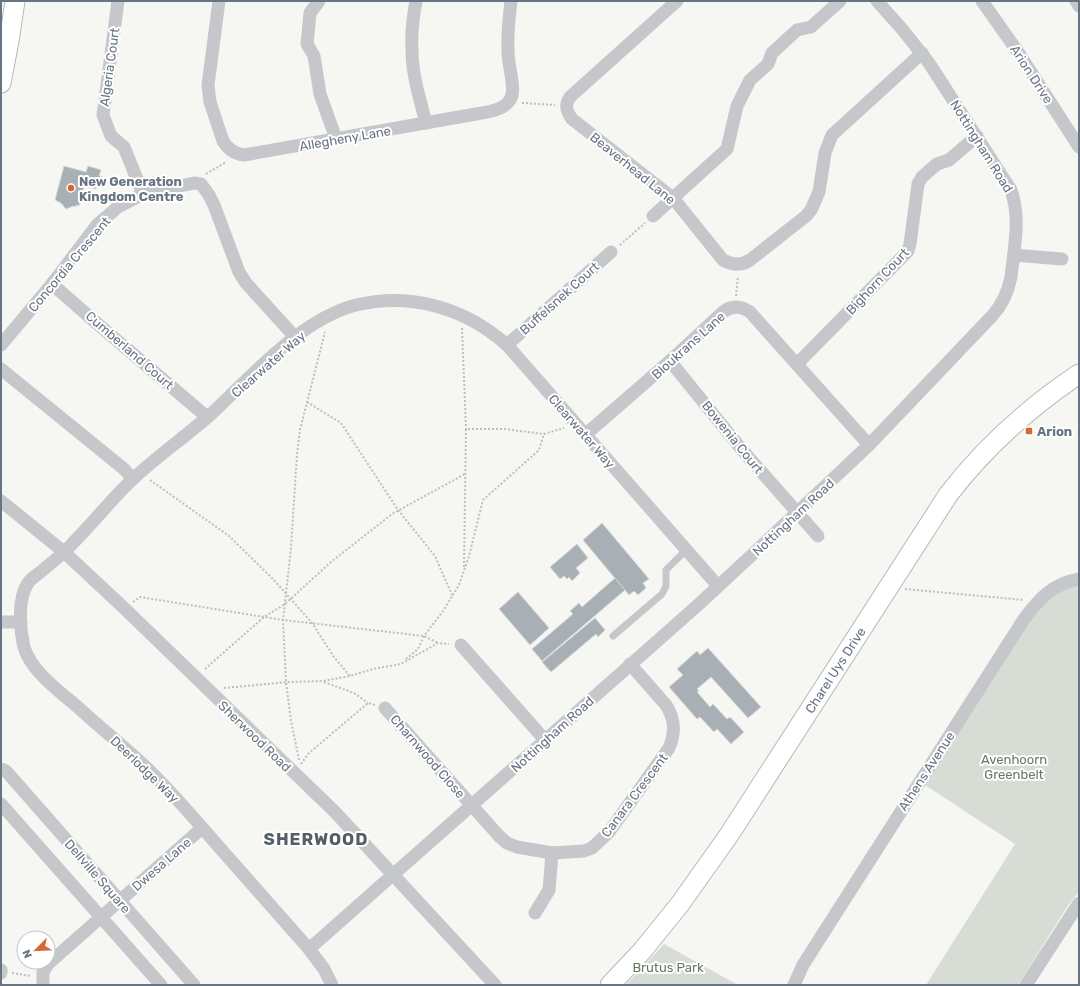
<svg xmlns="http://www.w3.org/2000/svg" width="1080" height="986" font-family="Rubik,sans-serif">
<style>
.green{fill:#d7ddd4}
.building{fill:#a9b0b5;stroke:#d7d7d6}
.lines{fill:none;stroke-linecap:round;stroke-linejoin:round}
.secondary-casing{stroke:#b5b9bd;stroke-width:21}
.path{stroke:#bcbec0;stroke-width:2;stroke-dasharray:2 2;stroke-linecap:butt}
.lane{stroke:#c5c7cb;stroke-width:7}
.street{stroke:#c5c7cb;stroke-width:13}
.secondary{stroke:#fff;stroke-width:19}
.poi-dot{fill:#d56734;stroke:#fff;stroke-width:1.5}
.labels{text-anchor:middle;stroke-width:4;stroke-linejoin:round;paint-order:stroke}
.street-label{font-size:13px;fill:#677482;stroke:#fff}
.poi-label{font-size:13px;font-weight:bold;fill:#677482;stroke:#fff;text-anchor:start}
.park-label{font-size:13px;fill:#687966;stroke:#fff}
.district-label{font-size:17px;font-weight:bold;letter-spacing:1px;fill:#555d67;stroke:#fff}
</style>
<rect width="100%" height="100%" fill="#f6f6f3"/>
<g class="green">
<path d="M1079,584V892L1069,904L1018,985H926L1015,844L925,785L1031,617C1047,599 1057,592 1079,584Z"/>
<path d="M664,944L738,985H626Z"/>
</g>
<g class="building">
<path d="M64,166L86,172L88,166L101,170L99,176L103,177L101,184L97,183L96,189L84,186L79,206L76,205L75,207L73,206L66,209L61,203L55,200Z"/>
<path d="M602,523L649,579L643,583L646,588L638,595L634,591L629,595L583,540Z"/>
<path d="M577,544L588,558L576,568L580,573L572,581L569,577L567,579L564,576L560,579L550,567Z"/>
<path d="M615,578L625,590L542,661L532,649L573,614L570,611L579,603L582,607Z"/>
<path d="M518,592L549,628L530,645L499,609Z"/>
<path d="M595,618L605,630L598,637L596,634L551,672L542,662Z"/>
<path d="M708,648L761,707L748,718L711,677L697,689L699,691L697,692L710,707L713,704L727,719L730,717L744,732L731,744L717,729L714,732L700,717L697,719L669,687L683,675L677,669L697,651L700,655Z"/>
</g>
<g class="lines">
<g class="secondary-casing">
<g id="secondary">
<path d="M1,83L9,41L15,1"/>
<path d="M610,985L642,951L680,904L729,835L948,495C985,447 1028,408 1079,374"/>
</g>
</g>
<g class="path">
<path d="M522,103L555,105"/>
<path d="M206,174L226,162"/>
<path d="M620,245L645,223"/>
<path d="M736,296L738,276"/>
<path d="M462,328L466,429"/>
<path d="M307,402L341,423L398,510L435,556L452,595"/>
<path d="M150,480L229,536L273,579L312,623L334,657L350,676"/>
<path d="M464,567L466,429H505L544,434"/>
<path d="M905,589L1024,600"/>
<path d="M133,602L140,597L283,620L424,636L438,643"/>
<path d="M406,659L418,649L424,636L443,611L459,585L469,556L483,500L539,450L544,434L564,428"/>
<path d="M205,669L264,617L285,604L331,562L392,514L465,474"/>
<path d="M324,682L354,693L368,703"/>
<path d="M224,688L288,682L323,681L350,676L373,669L401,664L438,643L449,644"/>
<path d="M299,760L291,721L286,682L283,620L291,548L297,454L300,430L325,332"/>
<path d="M301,764L309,753L368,703L375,705"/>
<path d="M12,973L31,976"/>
</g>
<path class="lane" d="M613,636L662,594L666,586V570L686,550"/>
<g class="street">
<path d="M118,1L103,115L111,136L124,147L143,194"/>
<path d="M219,1L208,85L210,102L223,141C228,149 234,154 244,155L476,114C488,112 502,111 510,100C513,95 513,88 512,82C511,71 508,61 508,51C507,34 509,18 511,1"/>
<path d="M319,1L310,13L307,44L314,56L320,94L336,139"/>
<path d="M416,1C413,17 411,34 412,50C412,75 420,99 426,123"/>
<path d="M677,1L571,96C564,104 566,111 572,119L673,198L723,260C732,265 741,266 750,260L806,216L811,210L819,192L825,153L832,135L922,53"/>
<path d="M982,1L1018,52L1079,147"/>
<path d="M1076,1L1079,6"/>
<path d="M653,216L727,149L737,106L750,80L768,64L772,53L797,30L811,27L840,1"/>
<path d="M1014,255L1062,259"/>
<path d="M52,284L93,320L207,417"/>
<path d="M1,345L52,284L97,225L118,207L143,194L194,183L201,184L209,195L214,205L239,272L246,283L295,337"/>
<path d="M507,345L611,252"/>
<path d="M670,361L743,451L818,536"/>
<path d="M797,364L908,251L910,244L918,184L922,177L937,164L949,160L977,136"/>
<path d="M1,369L124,469L133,479"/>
<path d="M585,435L670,361L723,312C732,305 741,306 750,312L869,445"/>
<path d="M1,501L64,552L124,608L335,812L495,985"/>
<path d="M1,622H20"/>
<path d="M461,645L545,740"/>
<path d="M385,708L499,836L507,843L517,847L552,853L584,851L592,848L609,832L669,748C676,732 675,719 666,705L630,664"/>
<path d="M1,769L6,771L194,985"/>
<path d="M1,804L161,985"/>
<path d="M535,913L549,890L552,853"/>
<path d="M309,949L698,605L754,553L869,445L992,316C1002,305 1008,293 1011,277C1014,249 1021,218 1011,190L929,63L902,29L877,1"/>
<path d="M1,970V973"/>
<path d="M43,985V972L48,964L202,828"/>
<path d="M332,985L324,969L309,949C279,915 249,881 219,847C198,823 177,798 154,775C131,752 105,732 81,710C62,693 31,672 24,647C20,630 17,599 28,583C31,578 39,574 44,569C54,561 64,553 72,544C94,522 113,497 135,477C159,455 186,436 210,415C251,377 301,319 356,305C411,292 465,308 507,345L718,586"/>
<path d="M794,985L803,965L824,932L1024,619C1039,599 1052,584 1079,579"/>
<path d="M1026,985L1079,903"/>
</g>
<use href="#secondary" class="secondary"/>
</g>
<g class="poi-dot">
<circle cx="71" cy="188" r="4"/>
<rect x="1025" y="427" width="8" height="8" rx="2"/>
</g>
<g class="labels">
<g class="street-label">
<text transform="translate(109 67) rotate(-82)" y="5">Algeria Court</text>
<text transform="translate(1032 74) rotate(57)" y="5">Arion Drive</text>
<text transform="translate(345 138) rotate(-10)" y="5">Allegheny Lane</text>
<text transform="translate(982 146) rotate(58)" y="5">Nottingham Road</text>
<text transform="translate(633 168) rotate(39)" y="5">Beaverhead Lane</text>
<text transform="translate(69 264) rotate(-50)" y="5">Concordia Crescent</text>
<text transform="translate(877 281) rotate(-47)" y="5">Bighorn Court</text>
<text transform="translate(559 298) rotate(-42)" y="5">Buffelsnek Court</text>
<text transform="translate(688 345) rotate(-42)" y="5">Bloukrans Lane</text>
<text transform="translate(130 350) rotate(41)" y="5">Cumberland Court</text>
<text transform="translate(268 364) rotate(-41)" y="5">Clearwater Way</text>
<text transform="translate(582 431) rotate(49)" y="5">Clearwater Way</text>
<text transform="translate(733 437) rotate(51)" y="5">Bowenia Court</text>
<text transform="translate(793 517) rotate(-43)" y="5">Nottingham Road</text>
<text transform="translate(835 670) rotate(-57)" y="5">Charel Uys Drive</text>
<text transform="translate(552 734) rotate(-42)" y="5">Nottingham Road</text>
<text transform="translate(255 736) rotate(44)" y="5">Sherwood Road</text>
<text transform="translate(428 756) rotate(49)" y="5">Charnwood Close</text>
<text transform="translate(145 769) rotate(44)" y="5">Deerlodge Way</text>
<text transform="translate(926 771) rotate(-57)" y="5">Athens Avenue</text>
<text transform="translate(634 795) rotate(-53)" y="5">Canara Crescent</text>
<text transform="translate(161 864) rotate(-41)" y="5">Dwesa Lane</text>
<text transform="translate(98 876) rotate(49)" y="5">Dellville Square</text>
</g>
<g class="poi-label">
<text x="79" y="186">New Generation<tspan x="79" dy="15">Kingdom Centre</tspan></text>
<text x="1037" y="436">Arion</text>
</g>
<g class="park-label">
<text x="1014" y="764">Avenhoorn<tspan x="1014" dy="15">Greenbelt</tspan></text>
<text x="668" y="972">Brutus Park</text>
</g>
<g class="district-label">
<text x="316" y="845">SHERWOOD</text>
</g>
</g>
<rect width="1080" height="986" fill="none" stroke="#677482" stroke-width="4"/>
<g transform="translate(36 950) rotate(246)"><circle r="19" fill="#ffffff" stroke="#c2c7cd"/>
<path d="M0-3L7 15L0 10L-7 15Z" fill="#d56734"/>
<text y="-6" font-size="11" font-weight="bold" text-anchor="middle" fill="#677482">N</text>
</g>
</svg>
